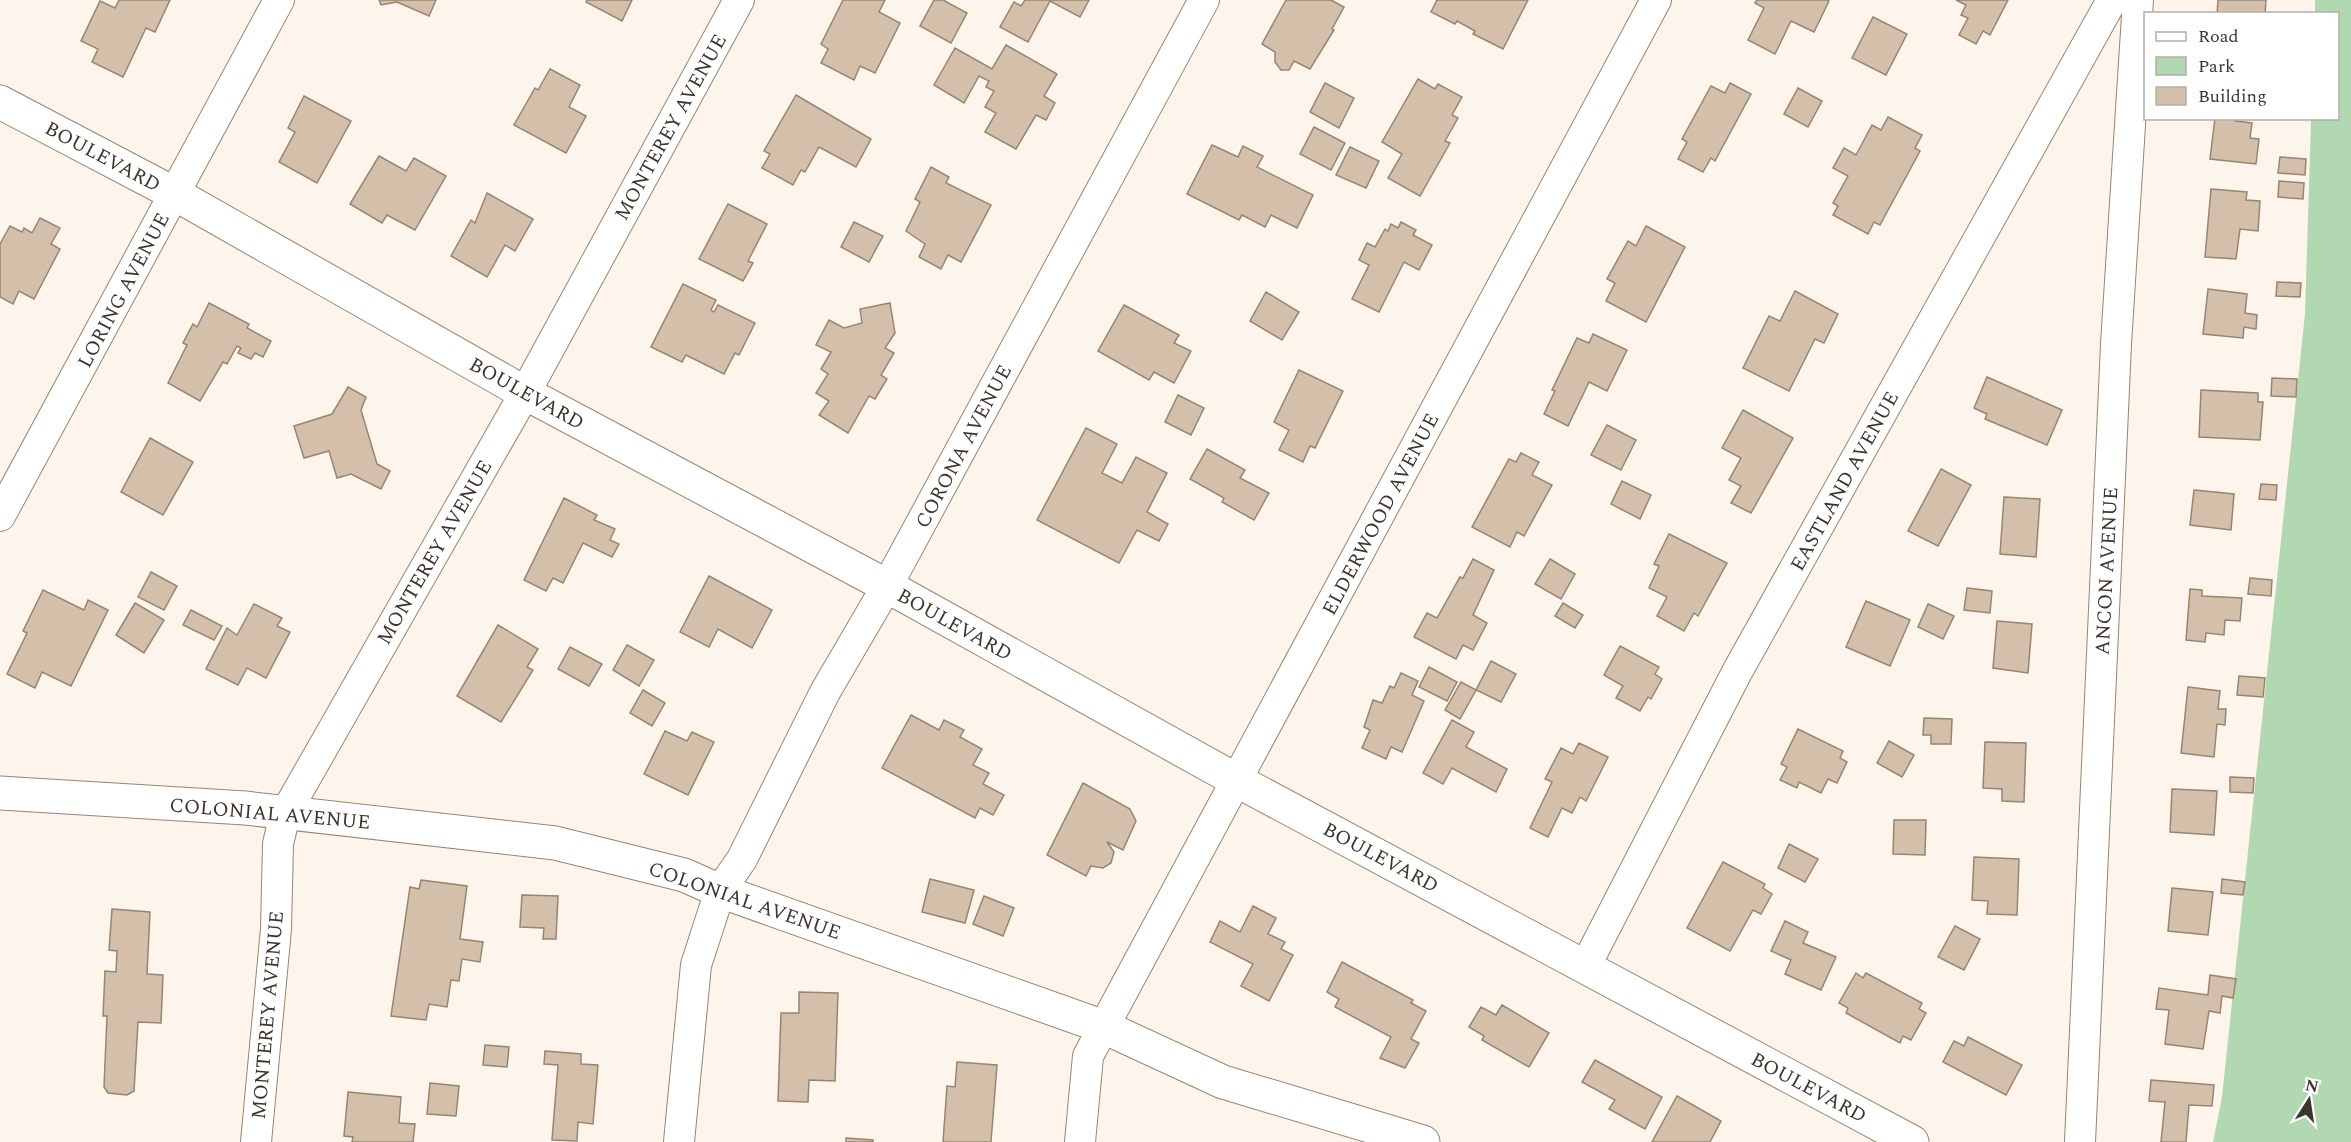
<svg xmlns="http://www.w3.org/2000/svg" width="2351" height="1142" font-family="Spectral,serif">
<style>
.green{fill:#b1d8b0}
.building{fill:#d4c0aa;stroke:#978570;stroke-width:1.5}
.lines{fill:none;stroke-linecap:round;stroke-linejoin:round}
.minor-casing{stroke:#978570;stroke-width:32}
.tertiary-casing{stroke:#978570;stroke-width:35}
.minor{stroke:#fff;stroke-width:30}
.tertiary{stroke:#fff;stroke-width:33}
.labels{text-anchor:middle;stroke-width:4.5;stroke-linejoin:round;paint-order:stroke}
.street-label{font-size:20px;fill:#3d352c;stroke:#fff}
</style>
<rect width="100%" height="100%" fill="#fdf5ec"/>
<path class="green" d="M2315,0H2351V1142H2213L2222,1097L2305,314L2311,119L2338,118V14L2315,13Z"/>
<g class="building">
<path d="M119,0H170L155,32L146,28L123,77L92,62L98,49L81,41L100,1L115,8Z"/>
<path d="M379,0H436L429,16L397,2L381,5Z"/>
<path d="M587,0H632L622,21L586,2Z"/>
<path d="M843,0H885L879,12L900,23L875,73L860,66L854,80L821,63L828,49L821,44Z"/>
<path d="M934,0H943L967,13L951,43L920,26Z"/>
<path d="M1025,0H1089L1080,17L1050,1L1028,42L1000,27L1014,2L1021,6Z"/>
<path d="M1286,0H1331L1344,7L1332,29L1334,30L1310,69L1294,61L1289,70H1281L1275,62V52L1262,44Z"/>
<path d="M1437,0H1528L1503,49L1473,34L1475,31L1457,21L1455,24L1431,12Z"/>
<path d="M1757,0H1826L1829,1L1814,32L1791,21L1775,54L1748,40L1764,8L1755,3Z"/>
<path d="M1956,0H2008L1990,35L1983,31L1976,44L1959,35L1968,18L1961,15L1966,5Z"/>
<path d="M2218,0H2266L2265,14H2217Z"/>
<path d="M1873,17L1907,34L1886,75L1852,58Z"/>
<path d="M1006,45L1057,74L1044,96L1055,103L1046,120L1036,115L1016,149L985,132L996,113L985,107L994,91L986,87L989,81L979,76L964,103L934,85L955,48L992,69Z"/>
<path d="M550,69L580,85L569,107L586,116L566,153L514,125L535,88L538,90Z"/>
<path d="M1418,79L1435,89L1438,84L1462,97L1452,115L1458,118L1445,141L1450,143L1420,196L1388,178L1402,154L1382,142Z"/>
<path d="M1325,83L1354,98L1339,128L1310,112Z"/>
<path d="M1730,83L1751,94L1715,161L1711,158L1703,172L1678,159L1687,142L1682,139L1711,86L1725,93Z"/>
<path d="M1798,88L1822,101L1808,127L1784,114Z"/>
<path d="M796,95L871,139L856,167L819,147L805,172L801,170L793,185L762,168L770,154L764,151Z"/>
<path d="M304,96L351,121L317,183L279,162L295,132L288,128Z"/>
<path d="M1888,117L1922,135L1915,148L1920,151L1880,225L1874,222L1868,234L1833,215L1838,206L1833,203L1848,176L1833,168L1844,148L1856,155L1872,125L1881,130Z"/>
<path d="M2215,118H2237L2236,121L2252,123L2250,138L2259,139L2256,164L2210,159Z"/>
<path d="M1314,127L1345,143L1331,170L1300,154Z"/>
<path d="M1212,145L1238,157L1243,146L1263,156L1257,167L1313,195L1297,228L1271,215L1265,227L1242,215L1239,220L1187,194Z"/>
<path d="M1350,147L1379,161L1366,188L1336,175Z"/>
<path d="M379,156L406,171L414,158L446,176L415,230L387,215L382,223L350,204Z"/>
<path d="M2280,157L2306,159L2305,175L2278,173Z"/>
<path d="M931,167L949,177L946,183L991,205L961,262L948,255L941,269L919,257L925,244L906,231L920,202L915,199Z"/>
<path d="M2279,181L2304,183L2303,199L2278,197Z"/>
<path d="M2211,189L2247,192L2246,200L2260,201L2258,231L2240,229L2236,259L2205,257Z"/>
<path d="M487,193L533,219L515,251L505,245L487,277L451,256L471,220L475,223Z"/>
<path d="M728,204L767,224L748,261L753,263L743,281L699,259Z"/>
<path d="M40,218L60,228L51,244L60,249L34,299L19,291L13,304L0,297V244L10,226L22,232L24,228L32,233Z"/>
<path d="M854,222L883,236L869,262L841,247Z"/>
<path d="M1401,222L1416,230L1413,235L1432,245L1419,270L1404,262L1379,312L1352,299L1369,265L1359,260L1367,243L1375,247L1385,229L1388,231L1391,224L1398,228Z"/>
<path d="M1646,226L1685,247L1646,322L1606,301L1615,283L1607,279L1628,241L1636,246Z"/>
<path d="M2277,282L2301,283L2300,297L2276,296Z"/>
<path d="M683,284L716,300L711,310L714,312L718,305L755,323L739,355L735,353L724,374L686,355L682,362L651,347Z"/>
<path d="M2208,289L2247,294L2245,313L2257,315L2256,329L2244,327L2243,338L2203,334Z"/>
<path d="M1795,291L1838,314L1824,343L1815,339L1789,391L1743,368L1769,316L1780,321Z"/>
<path d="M1266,292L1299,312L1282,340L1250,321Z"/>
<path d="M209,303L249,324L247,328L271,341L263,357L255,353L251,359L238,353L241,348L237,346L227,364L223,362L200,401L168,383L187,345L183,343L193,324L197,327Z"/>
<path d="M890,303L895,333L885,348L894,353L881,375L887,379L875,399L869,396L848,433L819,415L829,401L816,393L828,374L821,369L831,352L816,345L829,320L844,328L862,323L860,309Z"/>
<path d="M1124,305L1179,335L1174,343L1191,351L1174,383L1154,372L1149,380L1098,351Z"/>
<path d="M1593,334L1627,350L1607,391L1589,382L1568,426L1544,414L1555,391L1552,390L1577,338L1589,343Z"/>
<path d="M1299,370L1343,391L1315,448L1310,446L1303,462L1279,450L1289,430L1274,422Z"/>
<path d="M1987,377L2062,410L2047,445L1985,419L1987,414L1974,408Z"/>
<path d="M2272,378L2297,379L2296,397L2271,396Z"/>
<path d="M348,387L366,397L361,410L377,464L390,471L381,489L351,474L337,478L329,451L304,458L294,426L332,414Z"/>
<path d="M2201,390L2258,393V402H2263L2260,440L2199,437Z"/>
<path d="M1178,395L1204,408L1191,435L1165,422Z"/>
<path d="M1743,410L1793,438L1751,513L1731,503L1741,486L1729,480L1741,458L1722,448Z"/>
<path d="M1607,425L1636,440L1621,470L1591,455Z"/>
<path d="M1086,428L1117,444L1102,473L1122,483L1136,457L1167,473L1147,512L1168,524L1159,541L1137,530L1119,563L1037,520Z"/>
<path d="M150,438L193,462L163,515L121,492Z"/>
<path d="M1207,449L1245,470L1240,478L1269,493L1254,520L1222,502L1224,498L1190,479Z"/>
<path d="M1521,453L1539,462L1532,475L1552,485L1524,536L1517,532L1510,547L1472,527L1509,459L1516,462Z"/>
<path d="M1941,469L1971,485L1938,546L1908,531Z"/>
<path d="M1622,481L1651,495L1640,519L1611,504Z"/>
<path d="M2261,484L2277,485L2276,500L2259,499Z"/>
<path d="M2194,490L2234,494L2231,530L2190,525Z"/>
<path d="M2004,497L2040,499L2036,557L2000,554Z"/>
<path d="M564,498L597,515L594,520L615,529L610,540L619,544L612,557L583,543L563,583L553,578L546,591L524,580Z"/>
<path d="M1669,534L1727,563L1698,616L1694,613L1684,631L1657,616L1667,597L1649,588L1659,566L1654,564Z"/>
<path d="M1473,559L1494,570L1473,615L1487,623L1473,650L1463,645L1456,659L1414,637L1427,613L1437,618L1460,577L1463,578Z"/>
<path d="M1550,559L1575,574L1561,599L1535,584Z"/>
<path d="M151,572L177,586L164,610L138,597Z"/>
<path d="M709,576L772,610L752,648L718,629L709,647L680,632Z"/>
<path d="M2250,578L2272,580L2271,596L2248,594Z"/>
<path d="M1967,588L1992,591L1990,613L1964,610Z"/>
<path d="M2190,589L2202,590V596L2242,598L2240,621L2225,620L2224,635L2206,633L2205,642L2186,640Z"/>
<path d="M43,590L84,610L88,600L108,610L71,686L42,672L35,688L7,674L27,633L23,631Z"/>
<path d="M1866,601L1910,620L1890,666L1846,647Z"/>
<path d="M135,603L164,620L144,653L116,635Z"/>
<path d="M1563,603L1583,615L1575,628L1555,616Z"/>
<path d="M254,604L282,618L277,626L290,632L266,678L247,668L238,685L206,669L227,628L237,635Z"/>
<path d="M1928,604L1954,616L1943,639L1918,627Z"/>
<path d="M191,610L222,626L214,640L183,625Z"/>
<path d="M1997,621L2032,624L2028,673L1993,668Z"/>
<path d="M498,625L538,649L527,667L533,670L501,722L457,696Z"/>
<path d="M627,645L654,660L639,686L613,670Z"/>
<path d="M1620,646L1659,667L1655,674L1662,679L1651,699L1648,697L1640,711L1616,698L1623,686L1604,675Z"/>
<path d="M570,647L602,664L589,686L558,669Z"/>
<path d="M1491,661L1516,674L1501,702L1476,690Z"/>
<path d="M1429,667L1457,682L1447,701L1419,687Z"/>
<path d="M1401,673L1418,681L1412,695L1424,701L1402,752L1391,747L1386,759L1362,748L1370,730L1364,727L1373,700L1382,703L1390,686L1394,688Z"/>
<path d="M2239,676L2265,678L2263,697L2237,695Z"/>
<path d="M1461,682L1476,690L1460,719L1445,710Z"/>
<path d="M2188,687L2220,691L2218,709H2226L2225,725L2217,724L2214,757L2181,753Z"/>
<path d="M643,690L665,703L652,726L630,713Z"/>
<path d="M911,715L939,730L944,720L964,730L960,737L982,749L973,765L989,773L983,784L1004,795L993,815L980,808L975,818L882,768Z"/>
<path d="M1924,718L1952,719L1951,744H1931V735H1923Z"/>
<path d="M1452,720L1474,732L1466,747L1507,769L1496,792L1452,768L1443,784L1423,773Z"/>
<path d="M1798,729L1843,751L1840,758L1847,762L1837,783L1828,779L1821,793L1799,782L1797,788L1780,780L1787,767L1781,764Z"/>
<path d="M665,731L687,741L692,732L714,742L688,795L644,774Z"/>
<path d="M1889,741L1914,755L1902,777L1877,763Z"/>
<path d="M1985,742L2026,743L2024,802L2002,801V789L1983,788Z"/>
<path d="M1579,743L1608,757L1586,801L1580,797L1572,813L1562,808L1548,837L1530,828L1552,782L1545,779L1561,748L1573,754Z"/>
<path d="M2230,777L2254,778L2253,793L2230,792Z"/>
<path d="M1083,783L1130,809L1136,821L1123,850L1107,842L1114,852L1111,863L1103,868L1091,866L1086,876L1047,855Z"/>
<path d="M2172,789L2217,791L2214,835L2170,832Z"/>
<path d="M1894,820H1926L1925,855L1893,854Z"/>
<path d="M1789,844L1818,859L1805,882L1778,868Z"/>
<path d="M1974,857L2019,859L2017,915L1987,914L1988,901L1972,900Z"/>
<path d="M1723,862L1765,884L1763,888L1772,894L1761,914L1753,910L1730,951L1687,928Z"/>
<path d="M930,879L974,890L965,923L922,912Z"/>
<path d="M2222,879L2245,882L2243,895L2221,893Z"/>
<path d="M421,880L467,886L460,939L483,942L480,962L462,959L459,981L451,980L447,1007L429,1004L426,1020L391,1016L410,887L419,889Z"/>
<path d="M2172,888L2213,892L2208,935L2168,931Z"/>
<path d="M522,895L558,896L556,939H543L544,928L520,927Z"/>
<path d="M984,896L1014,908L1003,936L973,924Z"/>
<path d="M1253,906L1276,918L1268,934L1285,942L1281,949L1293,955L1269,1001L1241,986L1253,964L1210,942L1220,921L1240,932Z"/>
<path d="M112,909L150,912L147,974L163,975L161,1023L138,1022L134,1091L127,1095L108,1093L104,1087L107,1016H103L105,971L116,972L117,951L109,950Z"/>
<path d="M1785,921L1808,932L1803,943L1836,957L1821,990L1785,974L1791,960L1771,951Z"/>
<path d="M1955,926L1980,939L1964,970L1938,957Z"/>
<path d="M1342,962L1413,1000L1411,1003L1426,1011L1411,1039L1419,1043L1405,1068L1380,1058L1391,1037L1335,1007L1339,999L1327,992Z"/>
<path d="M1856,973L1863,978L1866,973L1922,1003L1919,1009L1926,1013L1911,1040L1903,1036L1900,1043L1846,1013L1848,1008L1839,1003Z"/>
<path d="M2210,975L2236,979L2233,998L2222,996L2220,1013L2209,1011L2203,1049L2165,1044L2169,1010L2156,1009L2159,988L2208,995Z"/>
<path d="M799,992L838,993L835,1081L809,1080L808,1102L778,1101L781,1013H799Z"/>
<path d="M1502,1005L1549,1033L1529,1067L1482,1040L1484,1036L1469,1027L1481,1007L1496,1015Z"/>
<path d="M1968,1037L2022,1065L2006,1095L1943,1062L1954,1041L1964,1046Z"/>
<path d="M485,1045L509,1047L507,1067L483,1065Z"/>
<path d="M545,1051L581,1054V1064L598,1065L593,1124L578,1122L577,1141L552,1140L558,1065L544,1064Z"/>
<path d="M1595,1060L1662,1097L1645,1129L1609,1109L1615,1100L1582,1082Z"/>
<path d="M957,1062L997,1065L991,1142H943L947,1086L955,1087Z"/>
<path d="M2151,1080L2214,1085L2212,1106L2189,1105L2186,1142H2161L2165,1102L2149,1101Z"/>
<path d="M430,1083L459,1086L456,1116L427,1114Z"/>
<path d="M348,1092L401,1097L399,1123L415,1124L413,1142H352L353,1137L344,1136Z"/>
<path d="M1677,1096L1721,1121L1710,1142H1652Z"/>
<path d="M846,1138L873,1140V1142H846Z"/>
</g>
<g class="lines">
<g class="minor-casing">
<g id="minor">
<path d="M0,516L279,0"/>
<path d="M1585,967L1737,672L2112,0"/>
<path d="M256,1142L276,929L278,844L285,814L525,393L739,0"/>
<path d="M679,1142L696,965L720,891L742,859L825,692L887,586L1204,0"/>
<path d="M1080,1142L1088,1056L1656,0"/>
<path d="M2080,1142L2116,344L2138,0"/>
</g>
</g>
<g class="tertiary-casing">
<g id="tertiary">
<path d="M0,102L175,194L525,393L887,586L1236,780L1912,1142"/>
<path d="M0,793L245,808L555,843L684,875L720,891L1104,1027L1223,1082L1423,1142"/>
</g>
</g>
<use href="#minor" class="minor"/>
<use href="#tertiary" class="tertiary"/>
</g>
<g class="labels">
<g class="street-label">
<text transform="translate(670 127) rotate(-61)" y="7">MONTEREY AVENUE</text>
<text transform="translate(103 156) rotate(28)" y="7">BOULEVARD</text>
<text transform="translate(123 290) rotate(-62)" y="7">LORING AVENUE</text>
<text transform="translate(527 393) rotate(29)" y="7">BOULEVARD</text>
<text transform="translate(963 446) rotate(-62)" y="7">CORONA AVENUE</text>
<text transform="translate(1844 481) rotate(-61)" y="7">EASTLAND AVENUE</text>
<text transform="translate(1380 514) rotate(-62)" y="7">ELDERWOOD AVENUE</text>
<text transform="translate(434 552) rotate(-60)" y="7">MONTEREY AVENUE</text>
<text transform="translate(2106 571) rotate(-87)" y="7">ANCON AVENUE</text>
<text transform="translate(955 624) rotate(29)" y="7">BOULEVARD</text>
<text transform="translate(270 813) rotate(5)" y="7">COLONIAL AVENUE</text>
<text transform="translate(1381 857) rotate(28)" y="7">BOULEVARD</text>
<text transform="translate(745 900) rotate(19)" y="7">COLONIAL AVENUE</text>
<text transform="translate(267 1015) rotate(-85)" y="7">MONTEREY AVENUE</text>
<text transform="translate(1809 1087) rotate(28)" y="7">BOULEVARD</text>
</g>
</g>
<rect x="2144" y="12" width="195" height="108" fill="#ffffff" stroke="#b1aeab" stroke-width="1.5"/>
<rect x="2156" y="32" width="30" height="9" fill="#ffffff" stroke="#b1aeab" stroke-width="1.5"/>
<text x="2198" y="42" font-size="18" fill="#3d352c">Road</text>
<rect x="2156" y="57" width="30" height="18" fill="#b1d8b0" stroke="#b1aeab" stroke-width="1.5"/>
<text x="2198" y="72" font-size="18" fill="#3d352c">Park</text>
<rect x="2156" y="87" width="30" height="18" fill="#d4c0aa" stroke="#b1aeab" stroke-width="1.5"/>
<text x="2198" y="102" font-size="18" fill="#3d352c">Building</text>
<g transform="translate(2309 1100) rotate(12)" stroke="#ffffff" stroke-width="4.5" paint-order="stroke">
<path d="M0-4.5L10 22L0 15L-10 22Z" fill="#3d352c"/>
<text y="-9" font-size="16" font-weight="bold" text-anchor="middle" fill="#3d352c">N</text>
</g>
</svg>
